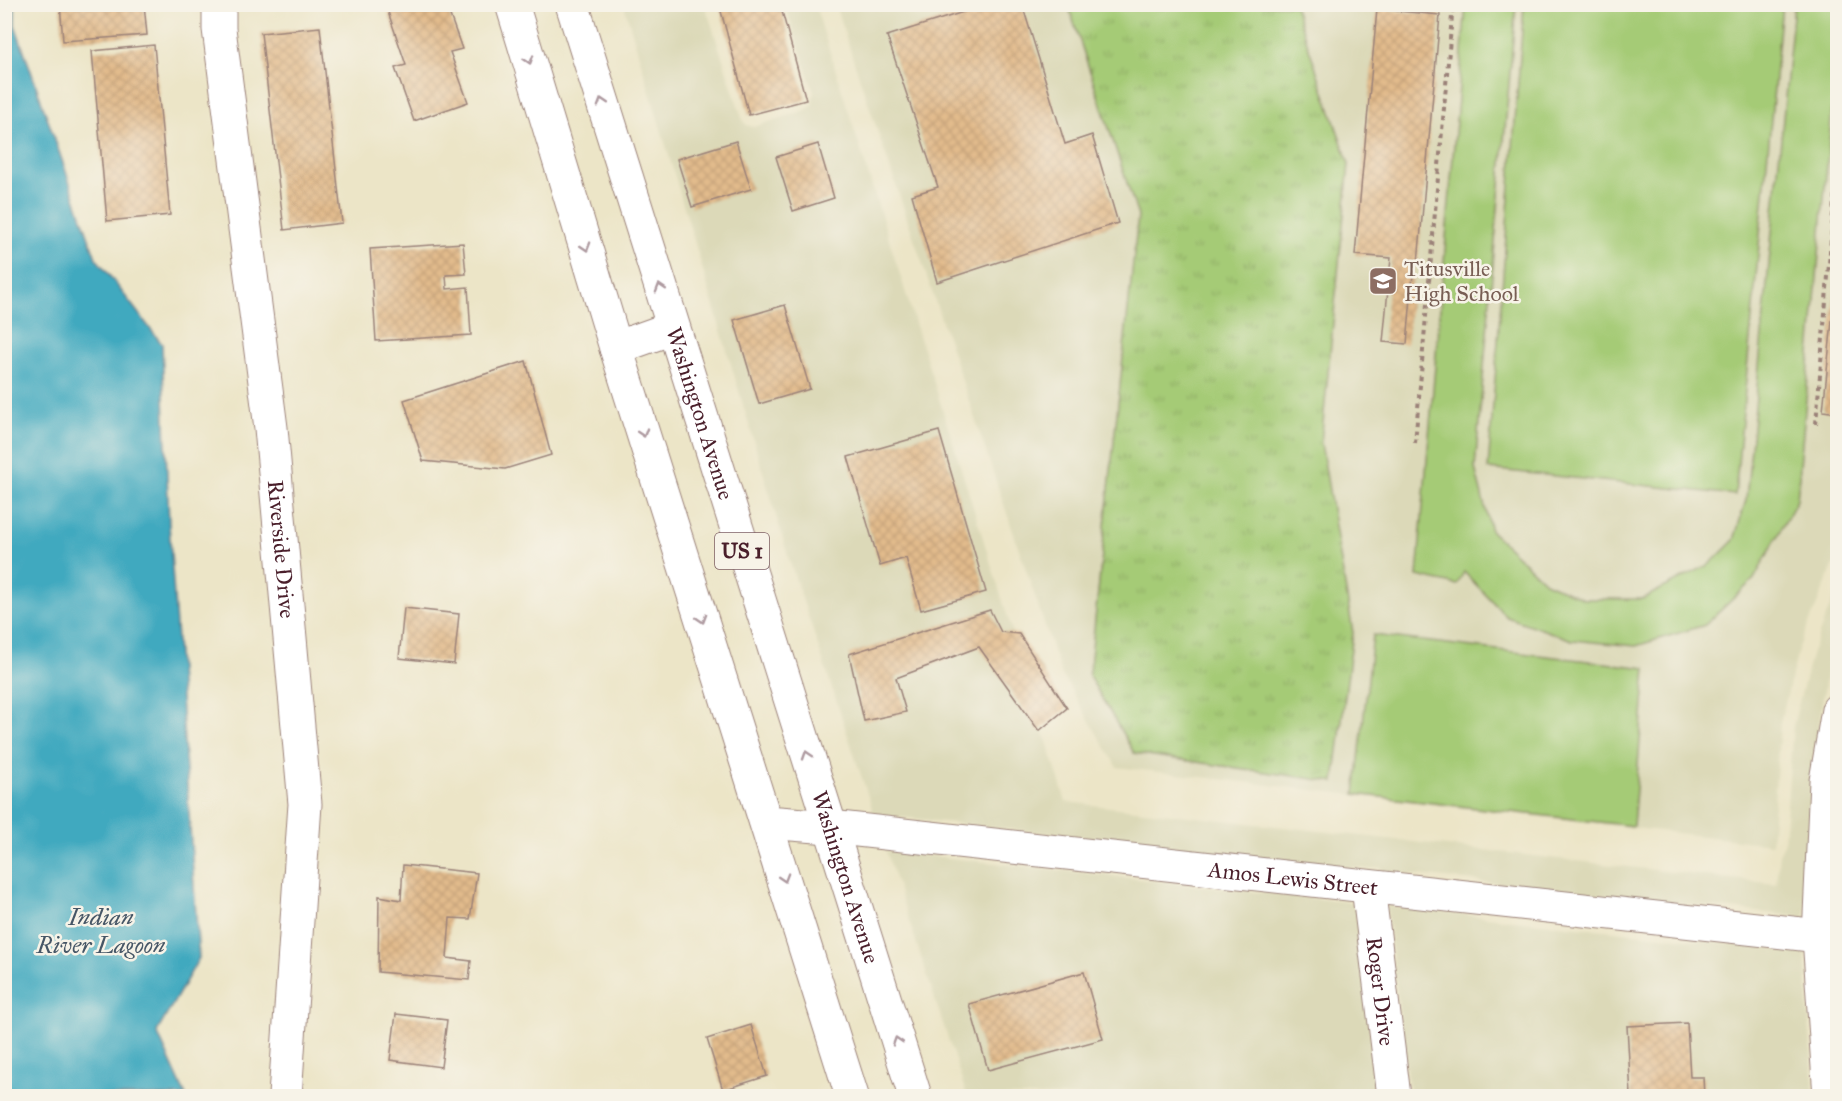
<svg xmlns="http://www.w3.org/2000/svg" width="1842" height="1101" font-family="'IM FELL Great Primer',serif">
<style>
.built{fill:#dcd9b8}
.grass{fill:#a5cb76;stroke:#787550;stroke-width:1.5}
.park{fill:url(#park-tufts);stroke:#787550;stroke-width:1.5}
.water{fill:#3fa9bf;stroke:#446475;stroke-width:1.5}
.building{fill:url(#building-cross-hatch)}
.lines{fill:none;stroke-linecap:round;stroke-linejoin:round}
.minor-casing{stroke:#9b8279;stroke-width:35}
.major-casing{stroke:#9b8279;stroke-width:35}
.path{stroke:#9b8279;stroke-width:4;stroke-dasharray:4.5 4.5;stroke-linecap:butt}
.minor{stroke:#fff;stroke-width:33}
.major{stroke:#fff;stroke-width:33}
.oneway{stroke:#ae9aa0}
.labels{text-anchor:middle;stroke-width:5;stroke-linejoin:round;paint-order:stroke}
.shield{fill:#f7f3e8;stroke:#7e5f64;stroke-width:1.5}
.shield-label{font-size:21px;font-weight:bold;fill:#4a1f2b}
.education-label{font-size:22px;fill:#785e54;stroke:#f7f3e8;text-anchor:start}
.street-label{font-size:22px;fill:#4a1f2b;stroke:#f7f3e8}
.water-label{font-size:24px;font-style:italic;fill:#465666;stroke:#f7f3e8}
</style>
<defs>
<pattern id="park-tufts" width="24" height="20" patternUnits="userSpaceOnUse" patternTransform="scale(1.5)"><rect width="24" height="20" fill="#a5cb76"/><path d="M3 7l-1-3M5 7V3M7 7l1-3M15 17l-1-3M17 17v-4M19 17l1-3" fill="none" stroke="#90ae66"/></pattern>
<pattern id="building-cross-hatch" width="8" height="8" patternUnits="userSpaceOnUse" patternTransform="scale(1.5)"><rect width="8" height="8" fill="#e2bb8c"/><path d="M0 0l8 8M0 8l8-8" fill="none" stroke="#c3a079"/></pattern>
</defs>
<rect width="100%" height="100%" fill="#f7f3e8"/>
<filter id="ink" filterUnits="userSpaceOnUse"><feTurbulence type="fractalNoise" baseFrequency=".0167" numOctaves="2"/><feDisplacementMap in="SourceGraphic" scale="12" xChannelSelector="R" yChannelSelector="G"/><feConvolveMatrix kernelMatrix="1 2 1 2 8 2 1 2 1" color-interpolation-filters="sRGB"/></filter>
<filter id="wash" filterUnits="userSpaceOnUse"><feTurbulence type="fractalNoise" baseFrequency=".008" numOctaves="4" result="noise"/><feDisplacementMap in="SourceGraphic" scale="24" xChannelSelector="R" yChannelSelector="G"/><feGaussianBlur stdDeviation="1.35" result="paint"/><feColorMatrix in="noise" values="0 0 0 0 0 0 0 0 0 0 0 0 0 0 0 0 0 1.4 0 .05"/><feComposite in="paint" operator="in"/></filter>
<g filter="url(#wash)">
<rect width="100%" height="100%" fill="#ece5c7"/>
<g class="built">
<path d="M656,4L705,5L742,118L746,125L753,127L804,111L812,106L814,92L785,5H815L1066,802L1776,884L1779,854L1784,844L1793,726L1812,652L1837,589V636L1828,663L1811,781L1805,917L1382,871L1381,867L1368,869L874,814L789,559L624,5L647,7Z"/>
<path d="M835,5H1837V557L1799,647L1780,723L1771,844L1117,767L1061,673Z"/>
<path d="M886,851L1355,903L1379,1096H967Z"/>
<path d="M1386,906L1803,952L1805,954L1814,1096H1410Z"/>
</g>
<g class="grass">
<path d="M1466,5H1516L1475,468L1491,531L1545,582L1584,599H1642L1710,564L1734,540L1746,500L1794,5H1837V53L1797,500L1754,579L1705,625L1636,646L1572,640L1507,617L1464,572L1457,585L1417,576Z"/>
<path d="M1524,5H1782L1735,495L1488,469Z"/>
<path d="M1373,635L1646,668L1633,826L1355,794Z"/>
</g>
<path class="park" d="M1068,5H1294L1349,164L1321,443L1353,633L1334,782L1134,753L1089,676L1138,216Z"/>
<path class="water" d="M15,4V25L96,258L162,344L169,524L199,958L157,1032L186,1096H5L4,5Z"/>
<g id="blocks">
<g class="building">
<path d="M60,4H144L147,35L63,41Z"/>
<path d="M401,4H446L462,49L450,52L468,102L414,121L395,68L406,65L387,9Z"/>
<path d="M719,4H780L806,100L749,115Z"/>
<path d="M989,4H1022L1065,144L1092,135L1118,223L937,282L912,195L938,187L887,36Z"/>
<path d="M1377,9L1440,15L1418,263L1414,262L1407,344L1383,342L1391,258L1355,255Z"/>
<path d="M320,27L342,223L284,230L261,33Z"/>
<path d="M154,45L170,215L107,221L92,51Z"/>
<path d="M736,141L751,189L692,207L677,159Z"/>
<path d="M818,144L834,198L793,211L776,157Z"/>
<path d="M463,243L466,274L446,275L447,289L468,287L471,335L376,341L370,249Z"/>
<path d="M1836,281H1838V413L1823,411Z"/>
<path d="M785,305L810,389L759,404L734,320Z"/>
<path d="M526,361L551,455L505,469L423,461L404,400Z"/>
<path d="M939,431L986,592L921,610L906,558L880,566L848,457Z"/>
<path d="M404,608L459,614L454,664L399,658Z"/>
<path d="M990,610L1001,632L1019,634L1067,708L1039,731L979,647L896,678L906,712L864,721L849,654Z"/>
<path d="M403,865L477,873L470,919L450,918L447,958L471,961L469,980L378,972L379,896L401,900Z"/>
<path d="M1084,972L1103,1039L988,1070L969,1004Z"/>
<path d="M396,1014L447,1020L441,1067L390,1060Z"/>
<path d="M1687,1023L1690,1077H1703L1704,1096H1631L1627,1026Z"/>
<path d="M751,1025L767,1076L723,1090L707,1039Z"/>
</g>
</g>
</g>
<g filter="url(#ink)">
<use href="#blocks" fill-opacity="0" stroke="#9b8279" stroke-width="1.5"/>
<g class="lines">
<g class="minor-casing">
<g id="minor">
<path id="s1" d="M219,4V29L271,428L305,804L285,1096"/>
<path id="s2" d="M766,822L830,827L1838,938"/>
<path id="s3" d="M1368,887L1394,1096"/>
<path d="M1830,1096L1819,937L1826,781L1838,710"/>
</g>
</g>
<g class="major-casing">
<g id="major">
<path d="M512,4L616,348L852,1096"/>
<path id="s4" d="M572,4L915,1096"/>
<path d="M616,348L672,328"/>
</g>
</g>
<g class="path">
<path d="M1816,424L1838,153"/>
<path d="M1415,443L1453,4"/>
</g>
<use href="#minor" class="minor"/>
<use href="#major" class="major"/>
</g>
<defs><path id="oneway-chevron" d="M-2-3.5L2.5 0L-2 3.5" fill="none" stroke-width="1.6" stroke-linecap="round" stroke-linejoin="round" transform="scale(1.5)"/></defs>
<g class="oneway">
<use href="#oneway-chevron" transform="translate(529 60) rotate(73)"/>
<use href="#oneway-chevron" transform="translate(602 102) rotate(-107)"/>
<use href="#oneway-chevron" transform="translate(586 247) rotate(73)"/>
<use href="#oneway-chevron" transform="translate(660 288) rotate(-107)"/>
<use href="#oneway-chevron" transform="translate(643 433) rotate(72)"/>
<use href="#oneway-chevron" transform="translate(702 619) rotate(73)"/>
<use href="#oneway-chevron" transform="translate(807 755) rotate(-108)"/>
<use href="#oneway-chevron" transform="translate(784 878) rotate(73)"/>
<use href="#oneway-chevron" transform="translate(897 1041) rotate(-108)"/>
</g>
</g>
<defs>
<g id="school-square" transform="scale(1.5)"><rect x="-9" y="-9" width="18" height="18" rx="4" fill="#8d6e63" stroke="#f7f3e8"/><path d="M0-5L7-2L0 1L-7-2ZM-4 1L0 2.5L4 1V4Q0 6-4 4Z" fill="#fff"/></g>
</defs>
<g fill-rule="evenodd">
<use href="#school-square" x="1383" y="281"/>
</g>
<g class="labels">
<rect class="shield" x="715" y="533" width="54" height="36" rx="4.5"/>
<g class="shield-label">
<text x="742" y="558">US 1</text>
</g>
<g class="education-label">
<text x="1404" y="276">Titusville<tspan x="1404" dy="25">High School</tspan></text>
</g>
<g class="street-label">
<text dy="8" stroke="none"><textPath href="#s4" startOffset="429">Washington Avenue</textPath></text>
<text dy="8" stroke="none"><textPath href="#s1" startOffset="549">Riverside Drive</textPath></text>
<text dy="8" stroke="none"><textPath href="#s4" startOffset="915">Washington Avenue</textPath></text>
<text dy="8" stroke="none"><textPath href="#s2" startOffset="530">Amos Lewis Street</textPath></text>
<text dy="8" stroke="none"><textPath href="#s3" startOffset="105">Roger Drive</textPath></text>
</g>
<g class="water-label">
<text x="101" y="925">Indian<tspan x="101" dy="28">River Lagoon</tspan></text>
</g>
</g>
<rect width="1842" height="1101" fill="none" stroke="#f7f3e8" stroke-width="24"/>
</svg>
